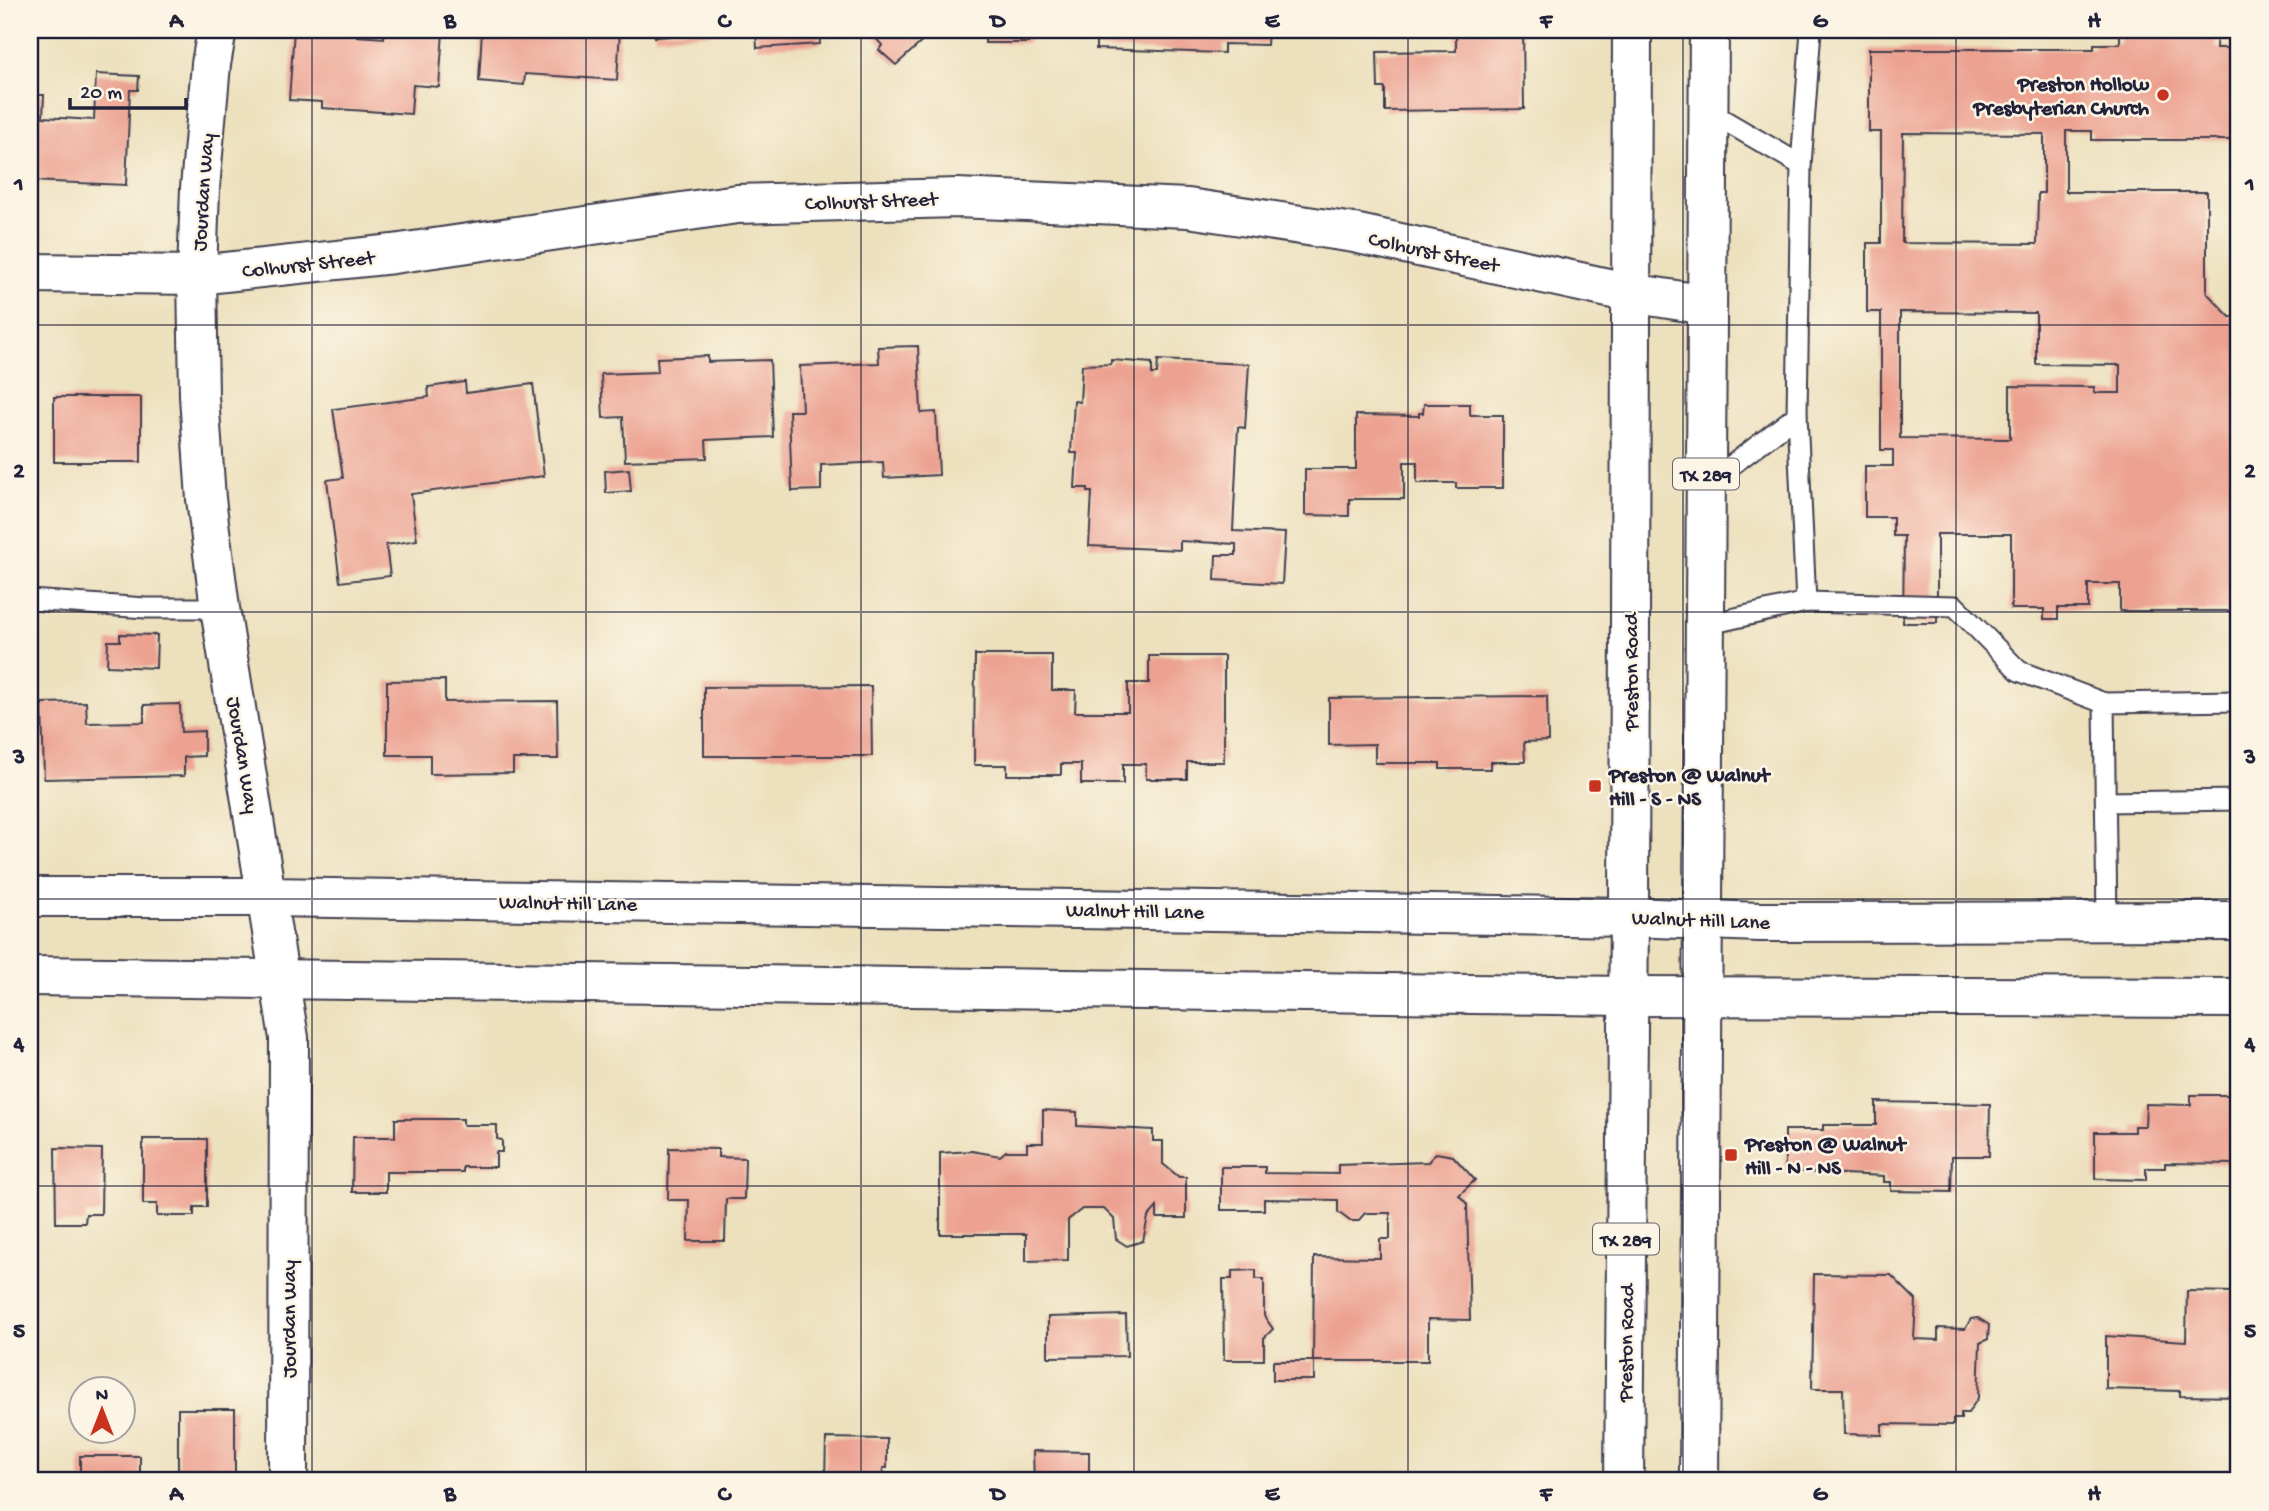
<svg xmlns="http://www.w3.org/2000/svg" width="2269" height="1511" font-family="'Gochi Hand',sans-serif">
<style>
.building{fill:#eca191;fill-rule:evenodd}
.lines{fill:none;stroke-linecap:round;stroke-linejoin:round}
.service-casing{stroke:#403e4e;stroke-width:23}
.minor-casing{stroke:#403e4e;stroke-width:42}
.secondary-casing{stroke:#403e4e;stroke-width:42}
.primary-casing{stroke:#403e4e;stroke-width:42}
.service{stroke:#fff;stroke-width:19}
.minor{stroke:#fff;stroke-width:38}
.secondary{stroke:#fff;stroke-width:38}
.primary{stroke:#fff;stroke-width:38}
.grid{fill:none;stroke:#22223b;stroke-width:2;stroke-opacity:0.55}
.poi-dot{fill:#c8321e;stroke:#fcf5e5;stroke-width:2.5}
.labels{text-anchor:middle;stroke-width:5;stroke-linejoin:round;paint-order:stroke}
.shield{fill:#fcf5e5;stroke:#63616e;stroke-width:2}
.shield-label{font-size:19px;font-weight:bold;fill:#22223b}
.poi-label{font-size:21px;font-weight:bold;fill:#22223b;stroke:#fcf5e5;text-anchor:start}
.street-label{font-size:21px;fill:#22223b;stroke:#fcf5e5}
.neatline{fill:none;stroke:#22223b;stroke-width:2.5}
.grid-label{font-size:23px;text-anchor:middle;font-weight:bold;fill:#22223b}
</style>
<rect width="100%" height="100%" fill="#fcf5e5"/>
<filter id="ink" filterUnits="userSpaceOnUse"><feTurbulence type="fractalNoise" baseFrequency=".0143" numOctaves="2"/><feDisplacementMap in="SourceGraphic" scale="14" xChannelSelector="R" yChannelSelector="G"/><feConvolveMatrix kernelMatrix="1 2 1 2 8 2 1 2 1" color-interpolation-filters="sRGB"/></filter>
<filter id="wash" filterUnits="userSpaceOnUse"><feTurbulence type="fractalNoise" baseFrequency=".00686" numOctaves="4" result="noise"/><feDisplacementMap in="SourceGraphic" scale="28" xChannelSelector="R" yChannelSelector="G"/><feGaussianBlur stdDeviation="1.57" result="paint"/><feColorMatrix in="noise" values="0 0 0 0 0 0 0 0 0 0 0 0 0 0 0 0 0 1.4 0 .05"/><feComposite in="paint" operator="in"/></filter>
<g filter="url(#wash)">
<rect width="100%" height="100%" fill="#ece0bd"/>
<g id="blocks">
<g class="building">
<path d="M294,30H357V36L384,38V30L443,32L439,87L413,85L411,114L322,108V102L289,100Z"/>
<path d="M482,30H620L617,80L525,74L524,85L479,81Z"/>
<path d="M654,30H727V32L655,37Z"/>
<path d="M756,30H819L820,44L757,48Z"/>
<path d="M876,30H935L896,65L879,50L882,45L872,34Z"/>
<rect x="985" y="30" width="43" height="13"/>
<path d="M1096,30H1268L1267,45L1224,44V53L1096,49Z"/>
<path d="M1456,30H1523L1524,109L1385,111V88H1378L1377,52L1456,51Z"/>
<path d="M2120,30H2217L2216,48H2239V140H2092V131H2066V192H2207V293L2230,317H2239V611H2120V584H2088V608H2058V619H2044V609H2011V534H1937V623H1903L1904,536H1893V517H1865V466H1893V450H1881V312H1867V243H1881V132H1869V49H2094V44H2120ZM1903,133L2044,134V193H2038L2037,244L1902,243ZM1900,312L2036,313V364L2120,365V393H2094V387L2010,386V439L1900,438Z"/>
<path d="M96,74L139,76L138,90H130L126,185L30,181V95H44L43,117L94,120Z"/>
<path d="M918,346L921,413L936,412L939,475L884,478L883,462L821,465V490L792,491L789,411H802L800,366L879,363L878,347Z"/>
<path d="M708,356V362L770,360L773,437L706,440L707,458L625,461L623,417L603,418L601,374L658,372L657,358Z"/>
<path d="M1111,360L1152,363V374H1157L1158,360L1249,364L1245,428L1238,427L1233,531L1285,533L1282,584L1215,580L1216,555H1236V544L1180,541V550L1089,546L1092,492H1088V488H1075L1077,453H1071L1074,401L1080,402L1082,365L1111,364Z"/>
<path d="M465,382L466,393L533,384L544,476L411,494L417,540L386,545L390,576L340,582L327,480L343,478L333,409L429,397L428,387Z"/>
<rect x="54" y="397" width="87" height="65"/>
<path d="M1424,404H1470V415H1503V488H1456V483H1417V462H1404V499H1349V516L1305,515V469H1356V415L1419,416V413H1423Z"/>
<path d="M629,469L631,491L606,493L605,471Z"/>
<path d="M120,634L157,635L156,668L107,666L108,641H120Z"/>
<path d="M975,655H1052V690H1076L1075,712H1128V683H1149V656H1224V762H1187V779H1146V764H1123V784H1081V764H1061V775H1007V765H974Z"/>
<path d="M445,680V702L557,701L558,759H513V773L430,774V755H387V681Z"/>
<path d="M871,686L872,756H704V687Z"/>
<path d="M1547,696L1548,741L1524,742L1525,762H1491V769H1440V763H1375V744L1329,745V698Z"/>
<path d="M86,702L87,723L144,722V705L180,704L181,732L204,731V756L184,757V776L44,779L42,703Z"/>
<path d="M2191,1095H2239V1164L2165,1163V1168H2146V1180L2095,1179V1132H2134V1126H2145L2146,1104L2191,1105Z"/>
<path d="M1876,1102L1990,1104L1989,1156H1952L1951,1192L1891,1191V1182H1884V1176L1785,1171V1130H1823V1125H1876Z"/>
<path d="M1043,1110L1077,1112V1126L1153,1130V1141H1163V1164L1179,1177H1186V1218H1157V1207L1148,1217L1143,1241L1127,1246L1116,1239L1114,1219L1104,1209H1082L1068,1220V1260L1026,1261V1234H940V1153L972,1151L1000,1156L1006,1151H1027V1143H1043Z"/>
<path d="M395,1119H463V1125H497V1139L502,1140V1152H496V1167H463V1172H386V1192H352L353,1137H395Z"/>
<path d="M143,1139H207V1207H194V1216H157V1204H143Z"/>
<path d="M55,1148L102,1149L101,1214H86L85,1223H56Z"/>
<path d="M669,1148L718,1149V1157L745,1158L744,1199H726L725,1241H688L689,1200H668Z"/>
<path d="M1436,1153L1453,1156L1475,1180L1459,1195L1467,1204L1470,1320L1428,1319V1361H1313L1314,1257L1380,1258V1239H1390V1213H1365L1358,1221H1350L1338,1212V1200L1264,1199V1210H1221V1167H1265V1173L1338,1174V1165L1428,1162Z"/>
<path d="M1256,1270V1279H1264V1316L1273,1329L1264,1338V1360H1224L1223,1279H1232V1271Z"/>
<path d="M1814,1274L1891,1275L1916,1300L1914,1339L1938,1340V1328L1965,1329L1971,1319L1978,1318L1989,1325L1988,1339L1980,1343L1978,1398L1968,1413H1961V1419H1953V1425L1882,1424V1435L1844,1434L1843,1389H1812Z"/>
<path d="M2187,1291L2234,1292V1325H2239V1397L2180,1396V1391L2106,1389V1336L2186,1341Z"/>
<path d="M1126,1315L1127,1356L1048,1357V1317Z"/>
<rect x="1273" y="1361" width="41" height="19"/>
<rect x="178" y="1409" width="57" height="72"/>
<path d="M826,1438L887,1439V1468H883L882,1481H825Z"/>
<path d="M1033,1451L1089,1452V1481H1034Z"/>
<rect x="80" y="1456" width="60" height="25"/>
</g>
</g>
</g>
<g filter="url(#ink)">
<use href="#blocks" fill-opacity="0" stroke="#403e4e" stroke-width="2"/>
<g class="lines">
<g class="service-casing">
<g id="service">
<path d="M1708,111L1801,165L1797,415"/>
<path d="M1801,165L1811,30"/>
<path d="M1706,485L1797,415L1806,602"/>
<path d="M30,600L146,608H220"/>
<path d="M1705,625L1806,602L1955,606L2019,671L2104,703"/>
<path d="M2106,802L2239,800"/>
<path d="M2107,922L2104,703L2239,701"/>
</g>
</g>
<g class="minor-casing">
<g id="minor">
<path d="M217,30L211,64L200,188L197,275L199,396L206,499L220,608L289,1038L288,1481"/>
<path d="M30,273L197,275L393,254L737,204L957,198L1188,208L1354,233L1631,293L1707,305"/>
</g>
</g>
<g class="secondary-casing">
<g id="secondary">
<path d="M30,897H266L1629,917L1760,922L2239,921"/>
<path d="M30,976L1629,996L2239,998"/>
</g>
</g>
<g class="primary-casing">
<g id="primary">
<path d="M1624,1481L1629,917L1632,30"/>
<path d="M1699,1481L1709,30"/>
</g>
</g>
<use href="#service" class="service"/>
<use href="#minor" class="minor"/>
<use href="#secondary" class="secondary"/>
<use href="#primary" class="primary"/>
</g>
</g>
<path class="grid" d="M312,30V1481M586,30V1481M861,30V1481M1134,30V1481M1408,30V1481M1683,30V1481M1956,30V1481M30,325H2239M30,612H2239M30,899H2239M30,1186H2239"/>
<g class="poi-dot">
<circle cx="2163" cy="95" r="7"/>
<rect x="1588" y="779" width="14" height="14" rx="3.5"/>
<rect x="1724" y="1148" width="14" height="14" rx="3.5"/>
</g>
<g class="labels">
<g class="shield">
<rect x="1673" y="458.5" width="66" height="31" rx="5"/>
<rect x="1593" y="1223.5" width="66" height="31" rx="5"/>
</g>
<g class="shield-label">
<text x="1706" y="481">TX 289</text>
<text x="1626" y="1246">TX 289</text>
</g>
<g class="poi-label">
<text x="2149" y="90" text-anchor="end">Preston Hollow<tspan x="2149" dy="24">Presbyterian Church</tspan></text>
<text x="1609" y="781">Preston @ Walnut<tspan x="1609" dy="24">Hill - S - NS</tspan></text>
<text x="1745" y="1150">Preston @ Walnut<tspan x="1745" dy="24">Hill - N - NS</tspan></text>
</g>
<g class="street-label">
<text transform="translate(202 192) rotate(-86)" y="7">Jourdan Way</text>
<text transform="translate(871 200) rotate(-2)" y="7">Colhurst Street</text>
<text transform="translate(1434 251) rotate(12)" y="7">Colhurst Street</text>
<text transform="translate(308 263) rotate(-6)" y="7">Colhurst Street</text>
<text transform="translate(1630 672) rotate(-90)" y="7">Preston Road</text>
<text transform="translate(244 755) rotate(81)" y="7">Jourdan Way</text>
<text transform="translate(568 902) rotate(1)" y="7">Walnut Hill Lane</text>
<text transform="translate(1135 910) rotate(1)" y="7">Walnut Hill Lane</text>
<text transform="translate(1701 919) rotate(2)" y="7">Walnut Hill Lane</text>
<text transform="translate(288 1319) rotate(-90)" y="7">Jourdan Way</text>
<text transform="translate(1625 1343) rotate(-89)" y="7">Preston Road</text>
</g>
</g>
<rect width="2269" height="1511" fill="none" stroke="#fcf5e5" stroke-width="77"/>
<g transform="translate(102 1410)"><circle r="33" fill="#fcf5e5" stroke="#a5a1a1" stroke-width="2"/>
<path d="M0-5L12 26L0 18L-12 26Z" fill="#c8321e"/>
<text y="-10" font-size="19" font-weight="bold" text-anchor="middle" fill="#22223b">N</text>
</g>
<path d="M70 98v10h116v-10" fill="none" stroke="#22223b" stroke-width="3.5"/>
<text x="80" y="98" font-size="21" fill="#22223b" stroke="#fcf5e5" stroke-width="5" paint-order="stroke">20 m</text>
<rect x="38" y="38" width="2192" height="1434" class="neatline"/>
<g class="grid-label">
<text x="176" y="27">A</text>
<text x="450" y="27">B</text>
<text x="724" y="27">C</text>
<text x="998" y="27">D</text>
<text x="1272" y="27">E</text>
<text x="1546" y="27">F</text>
<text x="1820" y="27">G</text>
<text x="2094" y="27">H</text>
<text x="19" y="190">1</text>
<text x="2250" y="190">1</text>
<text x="19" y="477">2</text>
<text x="2250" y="477">2</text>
<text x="19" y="763">3</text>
<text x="2250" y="763">3</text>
<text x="19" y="1050">4</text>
<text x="2250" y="1050">4</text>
<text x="19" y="1337">5</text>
<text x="2250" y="1337">5</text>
<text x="176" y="1500">A</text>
<text x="450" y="1500">B</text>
<text x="724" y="1500">C</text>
<text x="998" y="1500">D</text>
<text x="1272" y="1500">E</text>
<text x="1546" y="1500">F</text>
<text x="1820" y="1500">G</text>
<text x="2094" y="1500">H</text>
</g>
</svg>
